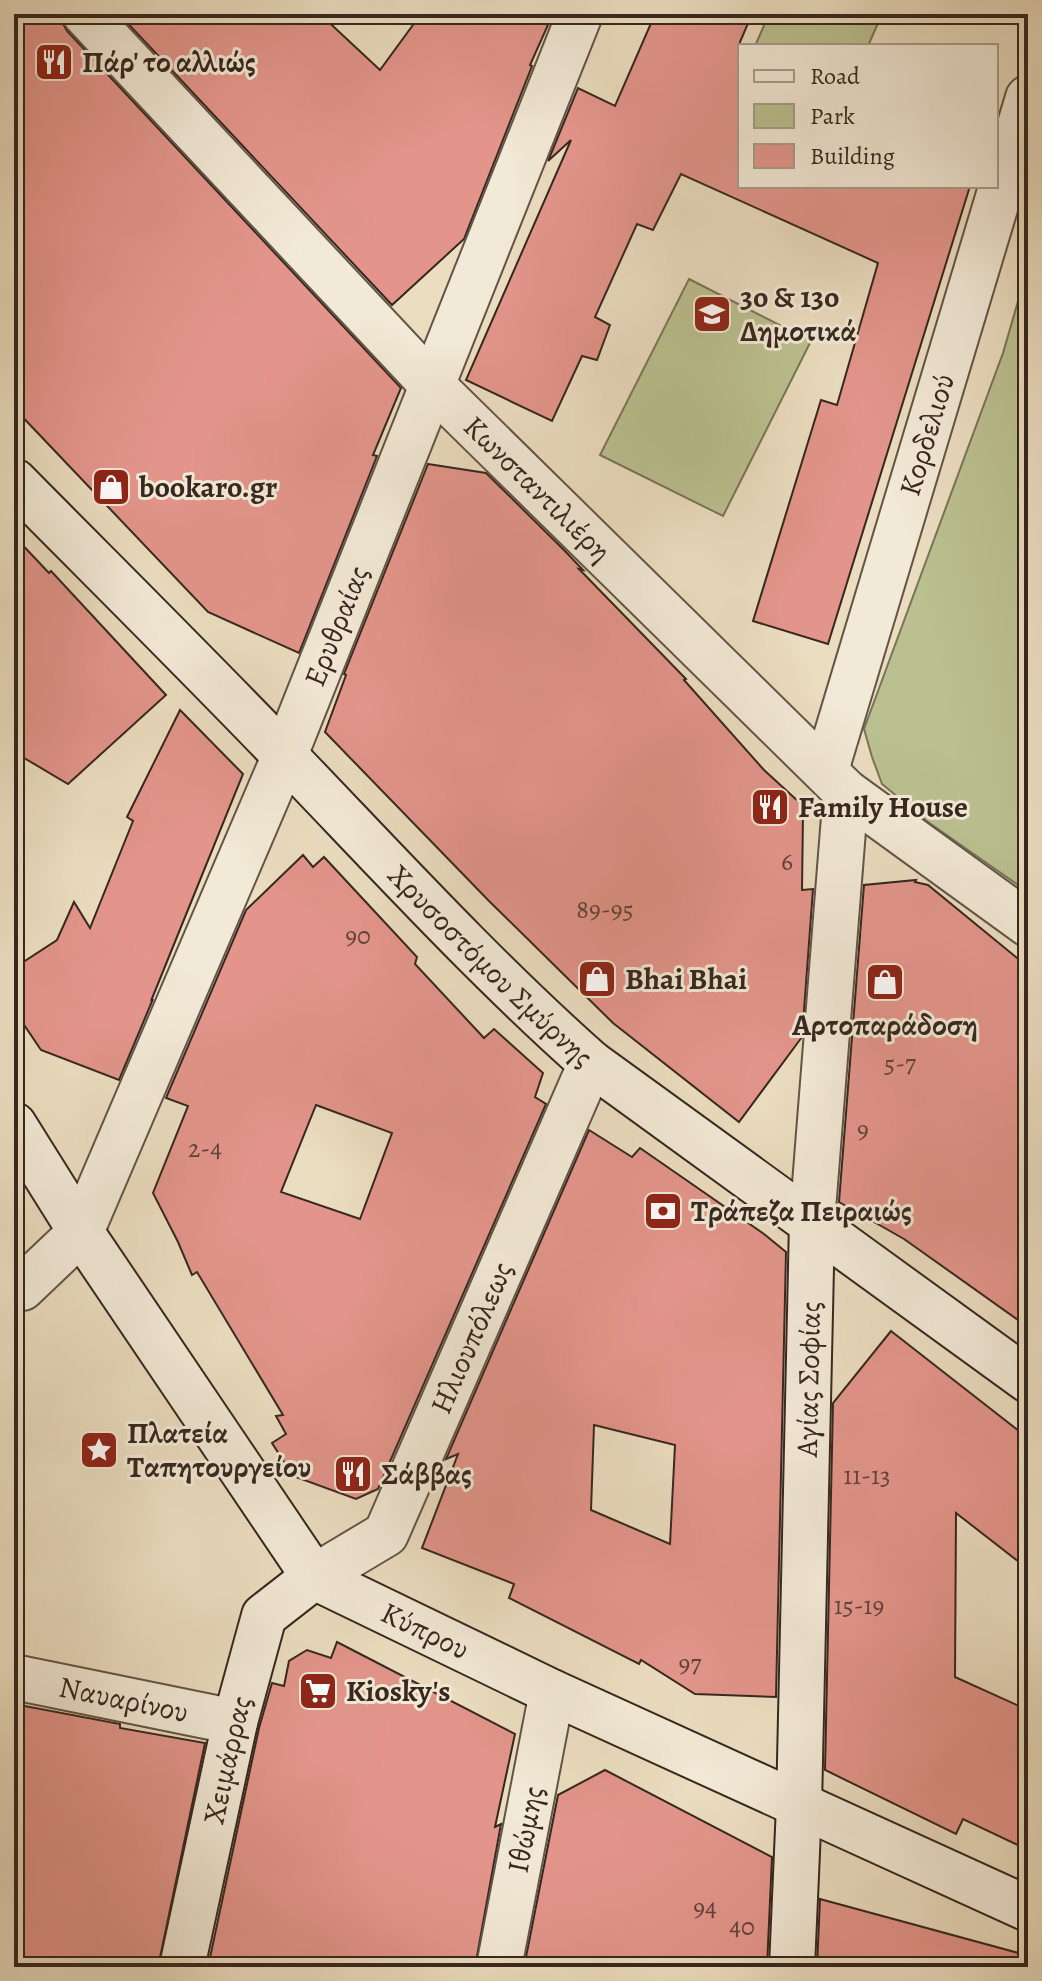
<svg xmlns="http://www.w3.org/2000/svg" width="1042" height="1981" font-family="Alegreya,serif">
<style>
.green{fill:#bbc090;stroke:#787458;stroke-width:2}
.building{fill:#e3958b;stroke:#36271f;stroke-width:2;fill-rule:evenodd}
.lines{fill:none;stroke-linecap:round;stroke-linejoin:round}
.street-casing{stroke:#635447;stroke-width:48}
.secondary-casing{stroke:#36271f;stroke-width:48}
.street{stroke:#f2e9d6;stroke-width:44}
.secondary{stroke:#f2e9d6;stroke-width:44}
.labels{text-anchor:middle;stroke-width:6;stroke-linejoin:round;paint-order:stroke}
.number-label{font-size:26px;fill:#61423a}
.poi-label{font-size:30px;font-weight:bold;fill:#36271f;stroke:#f2e9d6;text-anchor:start}
.street-label{font-size:30px;fill:#36271f;stroke:#f2e9d6}
</style>
<rect width="100%" height="100%" fill="#ebddc0"/>
<filter id="stains"><feTurbulence type="fractalNoise" baseFrequency=".0025" numOctaves="4"/><feColorMatrix values="0 0 0 0 .2 0 0 0 0 .09 0 0 0 0 .02 0 0 0 .5 -.17"/></filter>
<radialGradient id="worn" r=".72"><stop offset=".6" stop-color="#630" stop-opacity="0"/><stop offset="1" stop-color="#630" stop-opacity=".3"/></radialGradient>
<g class="green">
<path d="M769,14H882L868,46H755Z"/>
<path d="M1028,267V892L928,822L882,784L872,757L864,729L1003,353Z"/>
<path d="M689,279L811,341L723,516L600,455Z"/>
</g>
<g class="building">
<path d="M35,14H61V20L67,31L401,388L373,455L377,456L299,653L208,612L14,408V34Z"/>
<path d="M119,14H320L380,70L421,14H525L548,25L530,65L532,66L464,239L392,305Z"/>
<path d="M655,14H752L740,42V186H970L828,644L753,621L821,400L837,405L878,263L681,174L653,230L637,224L595,317L610,325L597,360L582,356L552,421L466,380L571,140L548,161L578,88L615,106Z"/>
<path d="M428,464L486,473L564,550L583,570L579,569L686,679L684,680L764,770L799,802L803,814L802,890L813,889L802,1037L739,1122L613,1023L489,901L325,732L346,675L344,674Z"/>
<path d="M14,536L49,573L51,571L166,695L68,784L14,752Z"/>
<path d="M180,710L243,774L151,1001L153,999L119,1080L41,1050L14,1010V968L57,940L74,902L90,928L133,821L127,817Z"/>
<path d="M303,855L313,867L324,857L417,957L415,964L484,1038L494,1029L543,1073L535,1097L546,1104L378,1489L356,1499L293,1476L272,1443L286,1434L276,1416L283,1415L197,1272L192,1275L178,1242L153,1193L188,1106L166,1098L246,910ZM316,1105L392,1133L360,1219L281,1192Z"/>
<path d="M916,880L915,882L928,885L1028,967V1327L904,1239L839,1202L864,885Z"/>
<path d="M589,1130L632,1157L640,1148L764,1234L786,1252L776,1697L695,1694L641,1660L639,1664L509,1598L514,1584L422,1548L458,1454L446,1459ZM594,1425L675,1445L670,1544L591,1510Z"/>
<path d="M891,1331L1028,1438V1569L956,1513L955,1677L1028,1710V1850L963,1819L956,1834L825,1770L833,1403Z"/>
<path d="M337,1642L515,1734L495,1827L501,1824L475,1967H208L259,1728L272,1683L284,1686L289,1661L307,1650L331,1658Z"/>
<path d="M14,1704L120,1724V1728L205,1743L158,1967H14Z"/>
<path d="M605,1770L772,1857L767,1967H524L558,1795Z"/>
<path d="M820,1899L1022,1954L1020,1967H817Z"/>
</g>
<g class="lines">
<g class="street-casing">
<g id="street">
<path id="s1" d="M85,14L433,386L846,792L1028,924"/>
<path id="s2" d="M826,770L1028,98"/>
<path d="M812,1222L846,792"/>
<path id="s3" d="M14,1284L22,1288L81,1232L285,755L580,14"/>
<path id="s4" d="M314,1577L386,1534L591,1063"/>
<path id="s5" d="M14,1677L235,1722"/>
<path id="s6" d="M499,1967L552,1692"/>
</g>
</g>
<g class="secondary-casing">
<g id="secondary">
<path id="s7" d="M14,481C106,574 200,667 291,762C389,864 485,969 591,1063L1028,1380"/>
<path id="s8" d="M14,1125L81,1232L314,1577L552,1692L1028,1909"/>
<path id="s9" d="M182,1967L235,1722L264,1616L314,1577"/>
<path id="s10" d="M792,1967L799,1806L812,1222"/>
</g>
</g>
<use href="#street" class="street"/>
<use href="#secondary" class="secondary"/>
</g>
<defs>
<g id="restaurant-square" transform="scale(2)"><rect x="-9" y="-9" width="18" height="18" rx="4" fill="#8f2418" stroke="#f2e9d6"/><path d="M-5-6h1v4h1v-4h1v4h1v-4h1v5L-1.5 .5V6h-2V.5L-5-1ZM5-6V6H3V1.5H1.5Q1.5-4 5-6Z" fill="#fff"/></g>
<g id="school-square" transform="scale(2)"><rect x="-9" y="-9" width="18" height="18" rx="4" fill="#8f2418" stroke="#f2e9d6"/><path d="M0-5L7-2L0 1L-7-2ZM-4 1L0 2.5L4 1V4Q0 6-4 4Z" fill="#fff"/></g>
<g id="shop-square" transform="scale(2)"><rect x="-9" y="-9" width="18" height="18" rx="4" fill="#8f2418" stroke="#f2e9d6"/><path d="M-5-2.5h2.3a2.7 3.5 0 0 1 5.4 0H5L5.5 6h-11ZM-1.5-2.5h3a1.5 2.3 0 0 0-3 0Z" fill="#fff"/></g>
<g id="bank-square" transform="scale(2)"><rect x="-9" y="-9" width="18" height="18" rx="4" fill="#8f2418" stroke="#f2e9d6"/><path d="M-6-4H6V4H-6ZM0-2.3a2.3 2.3 0 1 0 0 4.6a2.3 2.3 0 1 0 0-4.6Z" fill="#fff"/></g>
<g id="sight-square" transform="scale(2)"><rect x="-9" y="-9" width="18" height="18" rx="4" fill="#8f2418" stroke="#f2e9d6"/><path d="M0-6L1.8-2.2L6-1.7L2.9 1.2L3.7 5.4L0 3.3L-3.7 5.4L-2.9 1.2L-6-1.7L-1.8-2.2Z" fill="#fff"/></g>
<g id="supermarket-square" transform="scale(2)"><rect x="-9" y="-9" width="18" height="18" rx="4" fill="#8f2418" stroke="#f2e9d6"/><path d="M-6-5.5h2.5l.6 2H6L4.5 2H-2.5L-4.4-4H-6ZM-1.5 3.2a1.3 1.3 0 1 0 .1 0ZM3 3.2a1.3 1.3 0 1 0 .1 0Z" fill="#fff"/></g>
</defs>
<g fill-rule="evenodd">
<use href="#restaurant-square" x="54" y="62"/>
<use href="#school-square" x="712" y="314"/>
<use href="#shop-square" x="111" y="487"/>
<use href="#restaurant-square" x="770" y="807"/>
<use href="#shop-square" x="597" y="979"/>
<use href="#shop-square" x="885" y="982"/>
<use href="#bank-square" x="663" y="1211"/>
<use href="#sight-square" x="99" y="1450"/>
<use href="#restaurant-square" x="353" y="1474"/>
<use href="#supermarket-square" x="318" y="1691"/>
</g>
<g class="labels">
<g class="number-label">
<text x="787" y="870">6</text>
<text x="605" y="918">89-95</text>
<text x="358" y="944">90</text>
<text x="900" y="1072">5-7</text>
<text x="863" y="1138">9</text>
<text x="205" y="1157">2-4</text>
<text x="867" y="1484">11-13</text>
<text x="859" y="1614">15-19</text>
<text x="690" y="1672">97</text>
<text x="705" y="1916">94</text>
<text x="742" y="1935">40</text>
</g>
<g class="poi-label">
<text x="82" y="72">Πάρ' το αλλιώς</text>
<text x="740" y="307">3o &amp; 13o<tspan x="740" dy="34">Δημοτικά</tspan></text>
<text x="139" y="497">bookaro.gr</text>
<text x="798" y="817">Family House</text>
<text x="625" y="989">Bhai Bhai</text>
<text x="885" y="1035" text-anchor="middle">Αρτοπαράδοση</text>
<text x="691" y="1221">Τράπεζα Πειραιώς</text>
<text x="127" y="1443">Πλατεία<tspan x="127" dy="34">Ταπητουργείου</tspan></text>
<text x="381" y="1484">Σάββας</text>
<text x="346" y="1701">Kiosky's</text>
</g>
<g class="street-label">
<text dy="10" stroke="none"><textPath href="#s2" startOffset="350">Κορδελιού</textPath></text>
<text dy="10" stroke="none"><textPath href="#s1" startOffset="656">Κωνσταντιλιέρη</textPath></text>
<text dy="10" stroke="none"><textPath href="#s3" startOffset="748">Ερυθραίας</textPath></text>
<text dy="10" stroke="none"><textPath href="#s7" startOffset="680">Χρυσοστόμου Σμύρνης</textPath></text>
<text dy="10" stroke="none"><textPath href="#s4" startOffset="298">Ηλιουπόλεως</textPath></text>
<text dy="10" stroke="none"><textPath href="#s10" startOffset="588">Αγίας Σοφίας</textPath></text>
<text dy="10" stroke="none"><textPath href="#s8" startOffset="666">Κύπρου</textPath></text>
<text dy="10" stroke="none"><textPath href="#s5" startOffset="112">Ναυαρίνου</textPath></text>
<text dy="10" stroke="none"><textPath href="#s9" startOffset="212">Χειμάρρας</textPath></text>
<text dy="10" stroke="none"><textPath href="#s6" startOffset="140">Ιθώμης</textPath></text>
</g>
</g>
<rect width="1042" height="1981" fill="none" stroke="#ebddc0" stroke-width="48"/>
<rect x="16" y="16" width="1010" height="1949" fill="none" stroke="#36271f" stroke-width="4"/>
<rect x="24" y="24" width="994" height="1933" fill="none" stroke="#36271f" stroke-width="2"/>
<rect x="738" y="44" width="260" height="144" fill="#f2e9d6" stroke="#a79b8d" stroke-width="2"/>
<rect x="754" y="70" width="40" height="12" fill="#f2e9d6" stroke="#a79b8d" stroke-width="2"/>
<text x="810" y="84" font-size="24" fill="#36271f">Road</text>
<rect x="754" y="104" width="40" height="24" fill="#bbc090" stroke="#a79b8d" stroke-width="2"/>
<text x="810" y="124" font-size="24" fill="#36271f">Park</text>
<rect x="754" y="144" width="40" height="24" fill="#e3958b" stroke="#a79b8d" stroke-width="2"/>
<text x="810" y="164" font-size="24" fill="#36271f">Building</text>
<rect width="100%" height="100%" filter="url(#stains)"/>
<rect width="100%" height="100%" fill="url(#worn)"/>
</svg>
